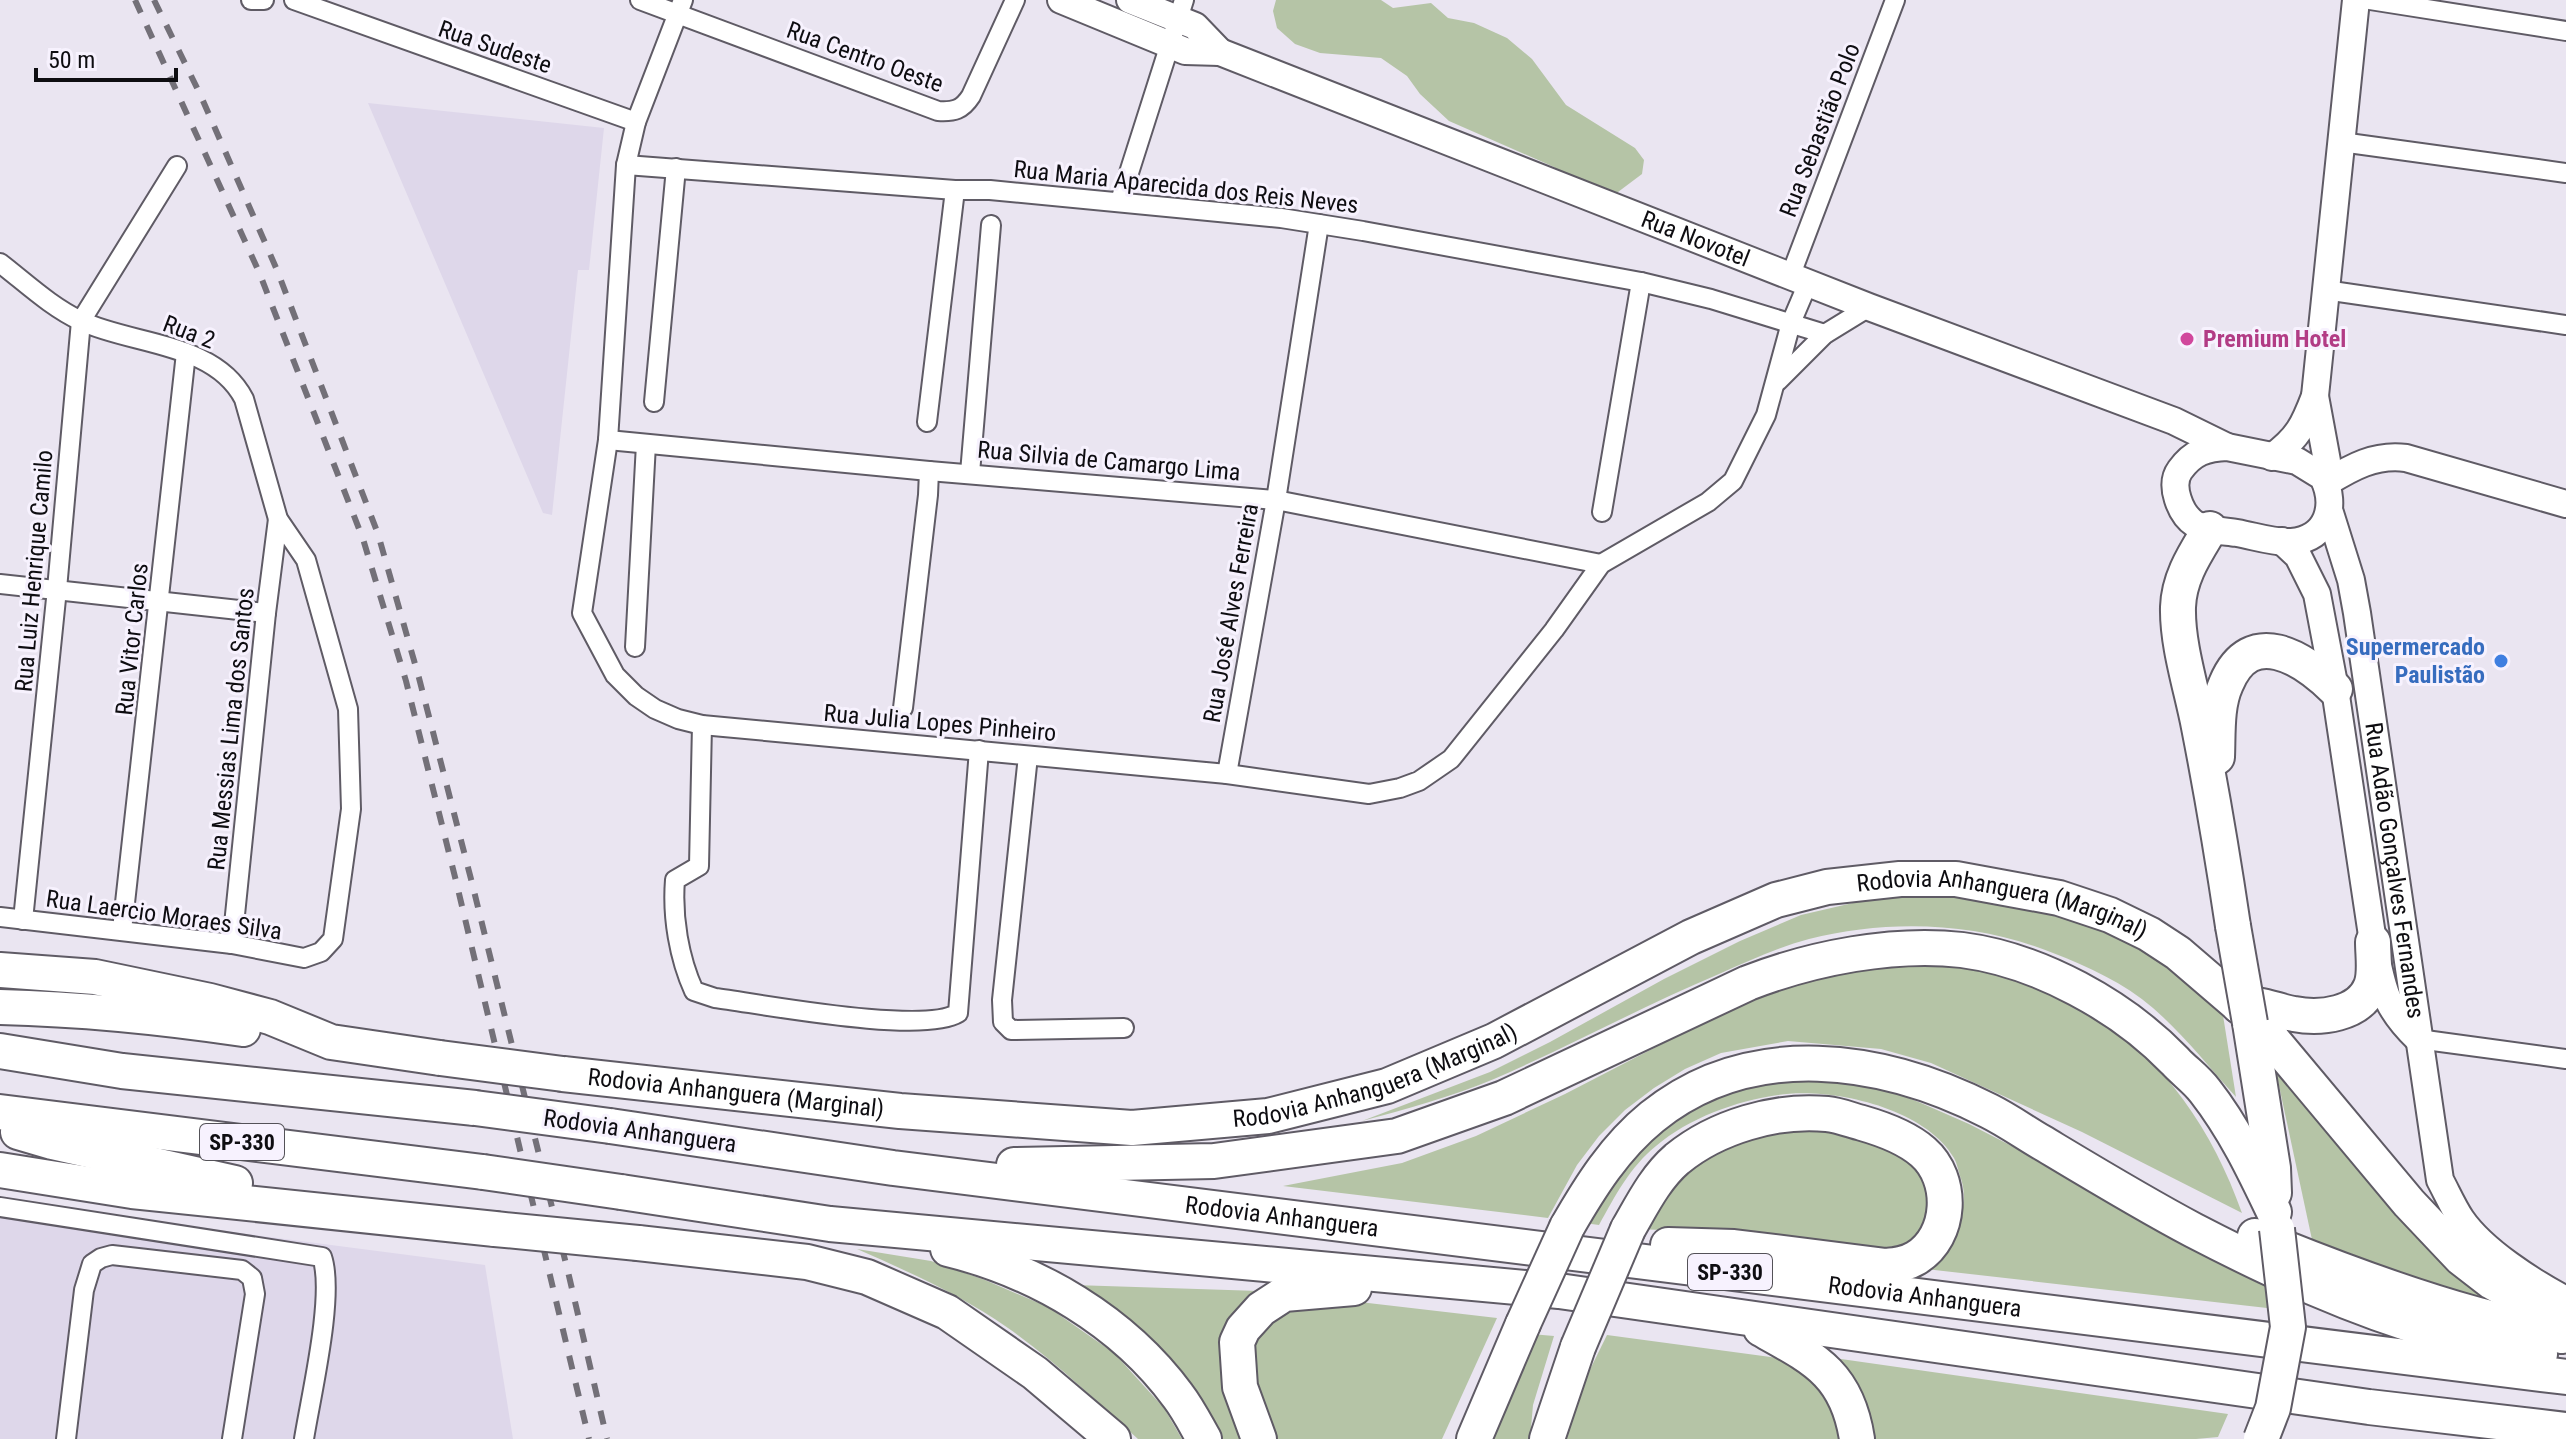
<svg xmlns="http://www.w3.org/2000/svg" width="2566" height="1439" font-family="'Roboto Condensed',sans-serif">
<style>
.built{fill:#ded7ea}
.green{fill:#b5c4a6}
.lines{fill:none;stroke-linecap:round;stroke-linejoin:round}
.street-casing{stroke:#5f5b65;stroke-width:22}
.secondary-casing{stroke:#5f5b65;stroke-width:30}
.highway-casing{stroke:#5f5b65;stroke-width:38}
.street{stroke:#fff;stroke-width:18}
.secondary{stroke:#fff;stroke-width:26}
.highway{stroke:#fff;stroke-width:34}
.rail{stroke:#737078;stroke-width:6;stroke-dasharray:14 14;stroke-linecap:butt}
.highway-bridge-casing{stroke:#5f5b65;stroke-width:38;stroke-linecap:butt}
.highway-bridge{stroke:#fff;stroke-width:34}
.hotel-dot{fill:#d1479c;stroke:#f7f2fe;stroke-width:3}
.shop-dot{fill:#3f7fe0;stroke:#f7f2fe;stroke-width:3}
.labels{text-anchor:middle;stroke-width:6;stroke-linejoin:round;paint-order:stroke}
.shield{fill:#f7f2fe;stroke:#545258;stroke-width:2}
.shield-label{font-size:22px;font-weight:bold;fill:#0e0d11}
.street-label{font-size:24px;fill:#0e0d11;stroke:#f7f2fe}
.hotel-label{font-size:24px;font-weight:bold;fill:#b23c85;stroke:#f7f2fe;text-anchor:start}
.shop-label{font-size:24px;font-weight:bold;fill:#366cbe;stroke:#f7f2fe;text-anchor:end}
</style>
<rect width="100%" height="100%" fill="#eae5f1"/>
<g class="built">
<path d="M368,103L604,128L589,270H578L552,515L543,513Z"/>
<path d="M0,1202L485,1265L513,1439H0Z"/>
</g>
<g class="green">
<path d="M1276,0H1381L1393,8L1431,3L1448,18L1474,23L1507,38L1532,59L1566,105L1635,148L1644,160L1642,174L1614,195L1608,205L1554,167L1449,121L1420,94L1407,76L1381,58L1320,53L1295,44L1277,28L1273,11Z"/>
<path d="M1920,896L1965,898L2053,913L2125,940L2181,971L2222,1009L2236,1097C2209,1067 2183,1034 2153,1008C2124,983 2089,967 2053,953C1976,922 1890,919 1809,939C1779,947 1748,961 1719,974C1643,1006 1570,1046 1494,1079C1451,1097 1406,1109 1362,1121L1490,1072L1550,1042L1664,979L1740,941L1801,915L1870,899Z"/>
<path d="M1904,963C1922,964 1940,964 1959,966C2101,984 2196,1082 2242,1213L2082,1132L1931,1063L1881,1049L1788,1041L1721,1053L1685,1069L1654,1088L1625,1110L1599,1136L1577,1165L1548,1218L1283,1186L1402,1163L1476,1136L1565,1094L1654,1048L1722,1009L1790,981Z"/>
<path d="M2275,1067L2483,1298L2314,1249Z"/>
<path d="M1766,1077L1870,1083L1921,1103L1969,1124L2265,1276L2267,1308L1917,1268C1928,1257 1953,1237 1958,1223C1965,1208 1966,1191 1960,1176C1958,1170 1957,1163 1954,1158C1925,1108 1832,1087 1778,1095C1736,1101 1689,1118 1656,1146C1630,1167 1615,1196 1599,1225L1577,1222L1609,1173L1691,1103Z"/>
<path d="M1787,1127L1856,1131L1917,1165L1930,1192L1927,1224L1909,1243L1881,1249L1766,1236L1642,1229L1687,1169L1717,1150Z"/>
<path d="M857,1249L931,1261L985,1280L1048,1307L1114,1353L1164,1408L1182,1439H1138C1096,1401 1055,1361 1008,1328C961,1295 909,1272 857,1249Z"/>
<path d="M1074,1285L1259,1291L1223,1345L1222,1374L1244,1439H1221L1199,1402Z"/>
<path d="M1351,1301L1497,1318L1442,1439H1272L1251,1386V1333L1290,1302Z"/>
<path d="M1531,1334L1554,1336L1533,1405L1530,1439H1487Z"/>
<path d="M1607,1335L1778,1358L1813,1378L1834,1401L1845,1439H1563L1575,1400Z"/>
<path d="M1834,1358L2228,1414L2218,1437L2196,1439H1872L1868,1413L1856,1383Z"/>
</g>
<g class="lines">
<g class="street-casing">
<g id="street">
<path d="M251,0H264"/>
<path d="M294,0L636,122"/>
<path d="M640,0L938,111C954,112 962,110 971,96L1015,0"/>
<path d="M683,0L636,122L626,165L608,440L582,613L615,675L636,696L655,709L678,719L702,725L1227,774L1369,794L1400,788L1419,781L1451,759L1554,630L1601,564L1708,502L1733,481L1766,415L1791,323L1808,283"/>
<path d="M2370,0L2566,31"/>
<path d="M2341,142L2566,173"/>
<path d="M626,165L955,190H990L1281,218L1363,231L1641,282L1711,299L1825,334"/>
<path d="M1120,201L1184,0"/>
<path d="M0,263C26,283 51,307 81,321C132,345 215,342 244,399L278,519L306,560L348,709L351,809L333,939L321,952L304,958L232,944L0,917"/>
<path d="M1790,277L1895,0"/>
<path d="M2325,290L2566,325"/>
<path d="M1778,381L1825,334L1869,307"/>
<path d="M654,402L676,168"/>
<path d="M927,422L955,190"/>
<path d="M608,440L929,471L1276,500L1601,564"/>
<path d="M970,473L991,225"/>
<path d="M1602,512L1641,282"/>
<path d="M0,584L266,613"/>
<path d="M635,647L646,444"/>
<path d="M903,708L928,495L929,471"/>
<path d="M702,725L699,866L675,880C672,917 679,958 694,991L715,998C762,1004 923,1035 958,1013L979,750"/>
<path d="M1028,756L1002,1000L1003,1022L1011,1030L1124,1028"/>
<path d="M1227,774L1276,500L1319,224"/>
<path d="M23,920L57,589L81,321L177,166"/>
<path d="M122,930L186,353"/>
<path d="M232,944L266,613L278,519"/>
<path d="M2418,1039L2566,1059"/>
<path d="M0,1207L322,1257C335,1295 311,1395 304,1439"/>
<path d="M66,1439L84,1290L92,1264L101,1258L112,1255L242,1270L252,1278L255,1294L232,1439"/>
</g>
</g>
<g class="secondary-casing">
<g id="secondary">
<path id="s1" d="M1061,0L1185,51L1220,52L1869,307L2174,421L2227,447"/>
<path d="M1130,0L1195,26L1220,52"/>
<path d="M2315,396L2327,461L2323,477"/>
<path d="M2227,447L2297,461L2323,477C2337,506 2328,538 2292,542C2275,543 2254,536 2237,533C2224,531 2207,531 2195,524C2180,514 2169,485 2180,470C2193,452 2206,448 2227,447Z"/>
<path d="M2272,457C2298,438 2304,425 2315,396L2356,0"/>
<path d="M2326,483C2352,467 2375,454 2406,458L2566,504"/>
<path id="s2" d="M2330,513L2351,580L2357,613L2440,1180C2447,1193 2453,1207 2461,1219C2483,1251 2532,1282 2566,1300"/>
<path d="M2282,541L2298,556L2317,594L2335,689L2373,942C2383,988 2383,1005 2418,1039"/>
</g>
</g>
<g class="highway-casing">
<g id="highway">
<path d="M2210,529C2195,554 2179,577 2178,607C2177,645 2192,690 2199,727C2212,793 2223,859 2233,926"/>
<path d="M2217,757C2218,734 2216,706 2226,684C2251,624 2303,658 2335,689"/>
<path d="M0,970L95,977L210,1001L270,1017L331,1042L440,1058"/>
<path d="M2239,1006C2259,1001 2275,1011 2294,1014C2320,1019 2360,1015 2371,986C2376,974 2373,956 2373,942"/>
<path d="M0,1007C82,1009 162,1017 243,1029"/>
<path d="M2250,1023L2273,1168L2274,1193"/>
<path d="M0,1051L122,1071L475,1108"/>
<path id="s3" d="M563,1074L900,1111L1132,1128L1268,1116L1387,1086L1494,1041L1691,937L1776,900L1827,887L1900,879H1956L2059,898L2110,915L2149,934L2178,953L2256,1020L2409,1203L2461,1258L2492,1282L2540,1309L2566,1319"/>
<path d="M0,1112L483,1172"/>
<path id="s4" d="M610,1126L893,1168L2566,1377"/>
<path d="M18,1132L52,1142L235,1183"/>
<path d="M1014,1165L1214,1161L1397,1136L1504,1098L1748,983C1812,958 1894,942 1962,950C2039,960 2122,1006 2175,1061C2184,1071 2196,1079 2205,1091C2234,1128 2254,1170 2274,1212"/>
<path d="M0,1170L132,1191L495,1229"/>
<path d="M621,1192L830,1224L1559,1291L2369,1407L2566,1430"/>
<path d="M1567,1227C1590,1187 1615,1147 1652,1117C1751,1037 1883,1057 1989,1111C2007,1120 2024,1132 2041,1142C2091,1172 2142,1203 2193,1230C2272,1271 2354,1309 2439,1333C2472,1342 2507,1347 2540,1354"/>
<path d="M1628,1229C1642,1205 1655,1178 1677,1159C1716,1127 1776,1109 1827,1114C1838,1115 1851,1120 1862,1123C1883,1129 1906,1137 1923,1152C1954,1179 1952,1236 1916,1258C1906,1264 1897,1265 1886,1266L1734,1247L1668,1245"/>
<path d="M2255,1236C2328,1266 2402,1294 2478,1315C2506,1323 2534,1329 2562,1336"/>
<path d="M638,1243L807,1262L867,1277L947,1312L1035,1373L1113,1439"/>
<path d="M948,1249C1037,1271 1123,1321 1178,1396C1188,1409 1196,1425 1204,1439"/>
<path d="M1761,1329C1815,1359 1847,1374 1857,1439"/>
<path d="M1259,1439L1240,1387L1237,1342L1243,1329L1261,1309L1284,1294L1354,1288"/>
<path d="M1474,1439L1523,1324"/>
<path d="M1547,1439L1578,1347"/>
</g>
</g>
<use href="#street" class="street"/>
<use href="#secondary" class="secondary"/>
<use href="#highway" class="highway"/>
<g class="rail">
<path d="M135,0L259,272L363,539L406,681L456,881L589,1439"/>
<path d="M154,0L200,94L277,270L378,534L419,678L471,879L569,1276L607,1439"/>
</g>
<g class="highway-bridge-casing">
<g id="highway-bridge">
<path d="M2233,926L2250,1023"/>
<path d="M440,1058L563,1074"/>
<path d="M475,1108L610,1126"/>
<path d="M483,1172L621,1192"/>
<path d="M495,1229L638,1243"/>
<path d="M1523,1324L1567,1227"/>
<path d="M1578,1347L1628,1229"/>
<path d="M2261,1439L2273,1408L2288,1327L2277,1229"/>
</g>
</g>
<use href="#highway-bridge" class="highway-bridge"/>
</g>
<circle class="hotel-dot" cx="2187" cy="339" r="8"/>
<circle class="shop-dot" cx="2501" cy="661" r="8"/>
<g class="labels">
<g class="shield">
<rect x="200" y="1124" width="84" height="36" rx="6"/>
<rect x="1688" y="1254" width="84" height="36" rx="6"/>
</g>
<g class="shield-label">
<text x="242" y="1150">SP-330</text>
<text x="1730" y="1280">SP-330</text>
</g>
<g class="street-label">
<text transform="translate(495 47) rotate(19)" y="8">Rua Sudeste</text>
<text transform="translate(865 57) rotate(20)" y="8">Rua Centro Oeste</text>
<text transform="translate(1820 130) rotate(-69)" y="8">Rua Sebastião Polo</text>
<text transform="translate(1186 187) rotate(6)" y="8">Rua Maria Aparecida dos Reis Neves</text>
<text dy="8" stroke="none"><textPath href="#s1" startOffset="680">Rua Novotel</textPath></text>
<text transform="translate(189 332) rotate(21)" y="8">Rua 2</text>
<text transform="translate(1109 461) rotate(5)" y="8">Rua Silvia de Camargo Lima</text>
<text transform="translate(34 571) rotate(-85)" y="8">Rua Luiz Henrique Camilo</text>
<text transform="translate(1231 613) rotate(-80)" y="8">Rua José Alves Ferreira</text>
<text transform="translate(132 639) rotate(-84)" y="8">Rua Vitor Carlos</text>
<text transform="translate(940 723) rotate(5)" y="8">Rua Julia Lopes Pinheiro</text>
<text transform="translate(231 729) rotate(-84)" y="8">Rua Messias Lima dos Santos</text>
<text dy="8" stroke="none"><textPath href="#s2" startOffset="364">Rua Adão Gonçalves Fernandes</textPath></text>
<text dy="8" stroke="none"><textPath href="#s3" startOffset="1494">Rodovia Anhanguera (Marginal)</textPath></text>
<text transform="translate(164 915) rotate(8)" y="8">Rua Laercio Moraes Silva</text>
<text dy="8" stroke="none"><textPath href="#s3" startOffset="822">Rodovia Anhanguera (Marginal)</textPath></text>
<text dy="8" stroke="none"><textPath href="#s3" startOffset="174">Rodovia Anhanguera (Marginal)</textPath></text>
<text transform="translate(640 1131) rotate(8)" y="8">Rodovia Anhanguera</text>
<text dy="8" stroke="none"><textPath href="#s4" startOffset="678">Rodovia Anhanguera</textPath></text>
<text dy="8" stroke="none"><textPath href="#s4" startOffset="1326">Rodovia Anhanguera</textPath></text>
</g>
<g class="hotel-label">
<text x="2203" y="347">Premium Hotel</text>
</g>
<g class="shop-label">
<text x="2485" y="655">Supermercado<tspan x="2485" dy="28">Paulistão</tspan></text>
</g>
</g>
<path d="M36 68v12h140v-12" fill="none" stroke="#0e0d11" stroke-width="4"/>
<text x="48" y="68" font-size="24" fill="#0e0d11" stroke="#f7f2fe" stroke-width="6" paint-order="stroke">50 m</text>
</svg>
